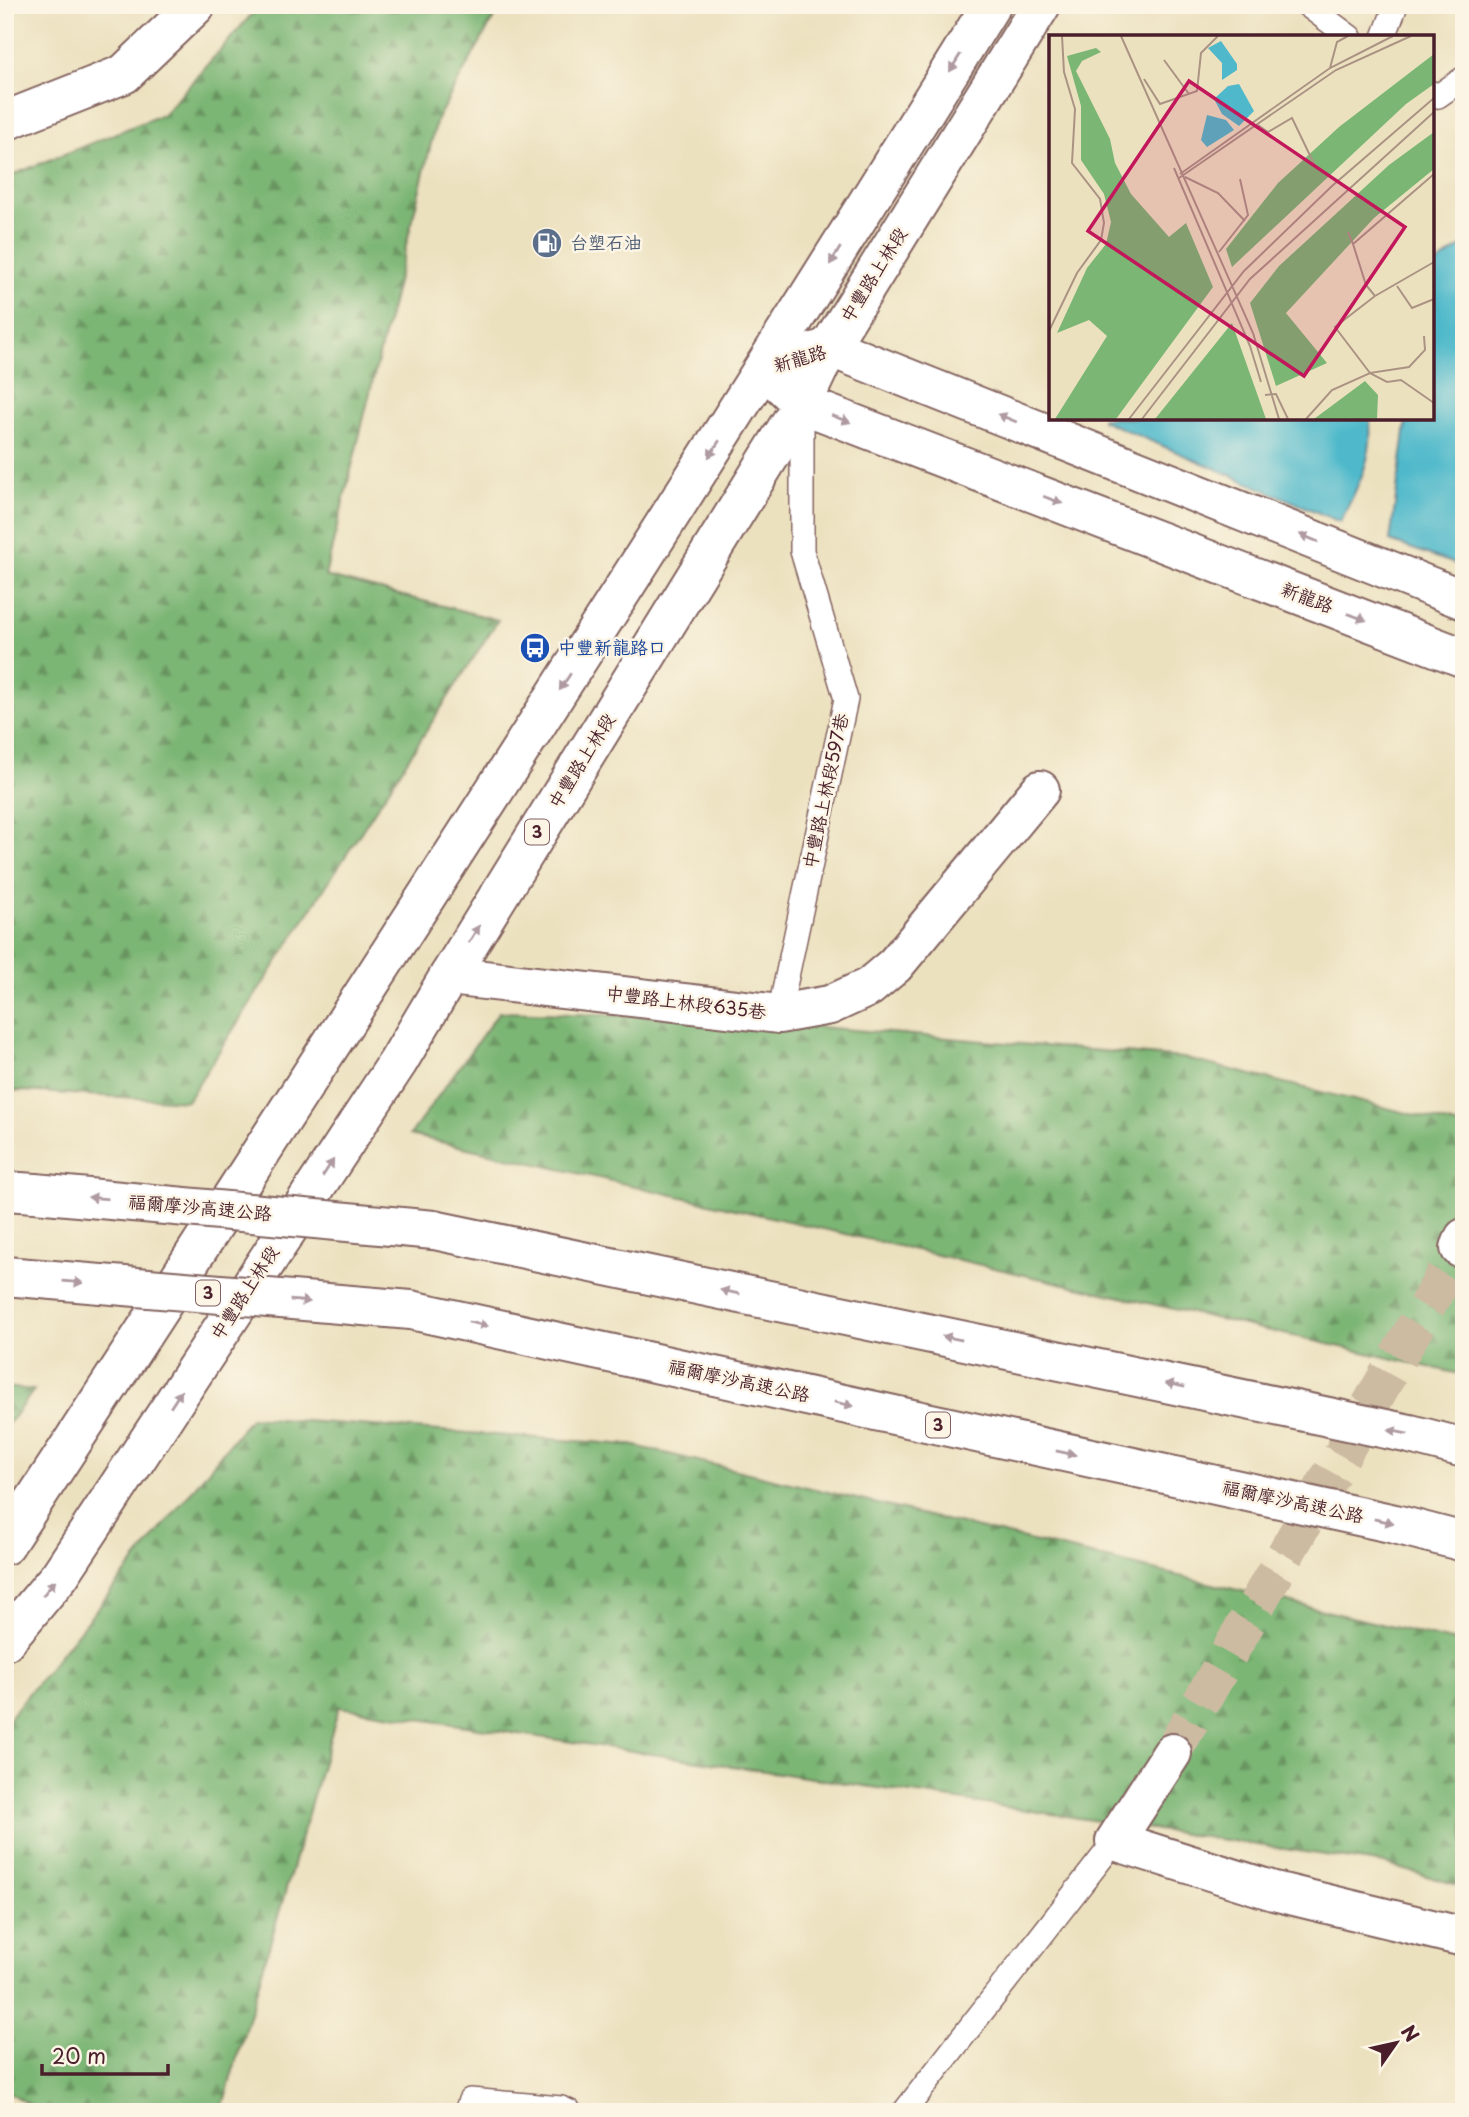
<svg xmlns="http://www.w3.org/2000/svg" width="1469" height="2117" font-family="'Playpen Sans','LXGW WenKai TC',sans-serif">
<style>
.forest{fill:url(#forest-firs);stroke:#626a50;stroke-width:2}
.water{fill:#4fb9cb;stroke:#4c6c7b;stroke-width:2}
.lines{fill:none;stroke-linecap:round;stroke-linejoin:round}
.street-tunnel{stroke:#ccbaa1;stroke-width:38;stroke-dasharray:38 19;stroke-linecap:butt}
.lane-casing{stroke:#83635f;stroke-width:26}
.street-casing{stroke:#83635f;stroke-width:42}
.secondary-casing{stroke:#83635f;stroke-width:42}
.primary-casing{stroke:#83635f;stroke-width:42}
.highway-casing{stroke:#83635f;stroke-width:42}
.lane{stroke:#fff;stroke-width:23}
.street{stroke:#fff;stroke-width:38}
.secondary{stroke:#fff;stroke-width:38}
.primary{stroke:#fff;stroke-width:38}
.highway{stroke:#fff;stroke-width:38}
.highway-bridge-casing{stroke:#83635f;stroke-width:42;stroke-linecap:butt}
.highway-bridge{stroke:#fff;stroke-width:38}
.oneway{fill:#ae9aa0}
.labels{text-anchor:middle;stroke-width:5;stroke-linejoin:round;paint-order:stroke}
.shield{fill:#fcf5e5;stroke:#7f5f63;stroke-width:2}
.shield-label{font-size:16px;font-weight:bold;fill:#4a1f2b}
.service-label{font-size:18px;fill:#4e5e75;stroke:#fcf5e5;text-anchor:start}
.street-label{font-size:18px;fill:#4a1f2b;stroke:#fcf5e5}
.transit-label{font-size:18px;fill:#164399;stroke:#fcf5e5;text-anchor:start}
.inset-road{fill:none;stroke:#ab9384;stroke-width:2}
.view{fill:#c2185b;fill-opacity:0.15;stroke:#c2185b;stroke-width:3.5}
.inset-edge{fill:none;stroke:#4a1f2b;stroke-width:3.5}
</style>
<defs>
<pattern id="forest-firs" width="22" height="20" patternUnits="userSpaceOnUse" patternTransform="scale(1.75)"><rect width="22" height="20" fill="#7bb674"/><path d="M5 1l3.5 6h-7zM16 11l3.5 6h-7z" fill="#67935f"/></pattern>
</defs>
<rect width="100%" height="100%" fill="#fcf5e5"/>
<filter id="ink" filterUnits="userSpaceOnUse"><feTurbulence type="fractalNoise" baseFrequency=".0143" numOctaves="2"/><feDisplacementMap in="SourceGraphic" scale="14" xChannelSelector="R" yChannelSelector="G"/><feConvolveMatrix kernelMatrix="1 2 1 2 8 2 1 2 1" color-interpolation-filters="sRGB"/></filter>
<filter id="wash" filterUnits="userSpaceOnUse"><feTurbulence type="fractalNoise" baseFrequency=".00686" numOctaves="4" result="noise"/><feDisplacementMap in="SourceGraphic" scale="28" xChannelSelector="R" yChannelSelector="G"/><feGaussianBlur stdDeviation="1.57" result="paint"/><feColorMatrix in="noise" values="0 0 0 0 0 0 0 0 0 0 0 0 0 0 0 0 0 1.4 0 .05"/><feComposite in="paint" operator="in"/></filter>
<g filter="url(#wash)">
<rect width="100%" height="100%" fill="#ece1bf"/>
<g class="forest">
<path d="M260,5H501L437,119L325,576L498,620L187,1101L5,1090V178L164,114Z"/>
<path d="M499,1012L715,1018L1183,1058L1464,1127V1375L410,1135Z"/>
<path d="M5,1387L34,1390L5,1428Z"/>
<path d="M251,1417L631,1445L1464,1644V1887L1385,1864L339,1707L221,2112H42L5,2090V1723Z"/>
</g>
<g class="water">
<path d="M1464,245V567L1390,541L1407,418H1432V267Z"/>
<path d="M1102,418H1369C1376,456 1356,490 1340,522L1102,420Z"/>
</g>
</g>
<g filter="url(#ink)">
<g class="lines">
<path class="street-tunnel" d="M1172,1753L1460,1248"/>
<g class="lane-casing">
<g id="lane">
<path d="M1307,5L1350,37"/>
<path d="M1384,37L1396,5"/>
<path d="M1432,93L1438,96L1464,78"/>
<path d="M779,1014L846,699L802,551V411"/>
<path d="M466,2112L470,2100L561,2108L570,2112"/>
<path d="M904,2112L1115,1841"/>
</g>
</g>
<g class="street-casing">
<g id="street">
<path d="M449,976L779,1014L830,1005L869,987L895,965L1040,790"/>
<path d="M1460,1248L1464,1238"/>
<path d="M1172,1753L1115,1841L1274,1891L1464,1937"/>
</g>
</g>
<g class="secondary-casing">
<g id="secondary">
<path d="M5,121L124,74L196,5"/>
<path d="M1464,600L829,347L765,369L802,404L1464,658"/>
</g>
</g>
<g class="primary-casing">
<g id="primary">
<path d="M5,1545C339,1035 669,523 991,5"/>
<path d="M5,1641L60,1575L398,1062L449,976L802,404L829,347L1041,5"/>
</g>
</g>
<g class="highway-casing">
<g id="highway">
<path d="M5,1191L35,1193"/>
<path d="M434,1230L1410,1434L1464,1448"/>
<path d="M411,1310L1395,1524L1464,1542"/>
</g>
</g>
<use href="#lane" class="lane"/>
<use href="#street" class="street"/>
<use href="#secondary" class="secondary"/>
<use href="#primary" class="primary"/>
<use href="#highway" class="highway"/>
<g class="highway-bridge-casing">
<g id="highway-bridge">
<path d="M35,1193L434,1230"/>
<path d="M5,1276L411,1310"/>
</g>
</g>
<use href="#highway-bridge" class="highway-bridge"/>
</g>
<defs><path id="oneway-solid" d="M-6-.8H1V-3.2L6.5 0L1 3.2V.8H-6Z" transform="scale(1.75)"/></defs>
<g class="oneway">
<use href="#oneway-solid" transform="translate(955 63) rotate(122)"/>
<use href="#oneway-solid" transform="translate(835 256) rotate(122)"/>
<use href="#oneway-solid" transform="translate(1007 418) rotate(-158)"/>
<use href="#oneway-solid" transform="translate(841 419) rotate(21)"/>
<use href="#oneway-solid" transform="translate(714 449) rotate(123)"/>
<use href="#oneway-solid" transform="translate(1053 500) rotate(21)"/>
<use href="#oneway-solid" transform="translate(1309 538) rotate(-158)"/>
<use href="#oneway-solid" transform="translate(1357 617) rotate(21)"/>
<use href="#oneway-solid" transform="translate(565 682) rotate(123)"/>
<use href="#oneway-solid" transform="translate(474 934) rotate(-58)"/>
<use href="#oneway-solid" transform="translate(328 1168) rotate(-57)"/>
<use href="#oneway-solid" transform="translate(98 1198) rotate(-175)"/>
<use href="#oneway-solid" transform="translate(73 1282) rotate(5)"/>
<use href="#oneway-solid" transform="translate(730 1292) rotate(-168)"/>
<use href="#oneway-solid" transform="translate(300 1301) rotate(5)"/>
<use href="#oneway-solid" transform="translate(478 1324) rotate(12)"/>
<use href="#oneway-solid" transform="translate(952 1338) rotate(-168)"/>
<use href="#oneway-solid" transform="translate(1175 1385) rotate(-168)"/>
<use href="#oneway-solid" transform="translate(176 1399) rotate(-57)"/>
<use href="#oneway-solid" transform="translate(844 1404) rotate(12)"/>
<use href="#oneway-solid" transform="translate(1398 1432) rotate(-168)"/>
<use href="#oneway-solid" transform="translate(1066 1453) rotate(12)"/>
<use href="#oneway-solid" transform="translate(1384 1521) rotate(12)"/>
<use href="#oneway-solid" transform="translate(49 1588) rotate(-50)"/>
</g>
</g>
<defs>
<g id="fuel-disc" transform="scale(1.575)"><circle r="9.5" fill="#5c6f8a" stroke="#fcf5e5"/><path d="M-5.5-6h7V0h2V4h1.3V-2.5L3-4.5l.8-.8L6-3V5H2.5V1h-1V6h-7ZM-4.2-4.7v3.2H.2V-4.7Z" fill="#fff"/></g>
<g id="bus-disc" transform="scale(1.575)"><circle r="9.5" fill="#1a4fb4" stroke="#fcf5e5"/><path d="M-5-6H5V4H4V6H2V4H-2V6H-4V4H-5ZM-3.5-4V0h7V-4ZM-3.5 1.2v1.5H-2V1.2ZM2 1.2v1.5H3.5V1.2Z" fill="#fff"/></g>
</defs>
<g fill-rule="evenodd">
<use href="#fuel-disc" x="547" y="243"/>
<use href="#bus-disc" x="535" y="648"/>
</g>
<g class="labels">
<g class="shield">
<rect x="525" y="819.5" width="24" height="25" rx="5"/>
<rect x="196" y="1280.5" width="24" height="25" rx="5"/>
<rect x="926" y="1412.5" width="24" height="25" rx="5"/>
</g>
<g class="shield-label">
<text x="537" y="838">3</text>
<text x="208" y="1299">3</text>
<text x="938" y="1431">3</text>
</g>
<g class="service-label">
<text x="570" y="249">台塑石油</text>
</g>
<g class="street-label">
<text transform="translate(874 275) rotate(-58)" y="6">中豐路上林段</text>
<text transform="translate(800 359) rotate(-16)" y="6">新龍路</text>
<text transform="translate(1307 598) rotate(21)" y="6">新龍路</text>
<text transform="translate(582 761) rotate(-58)" y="6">中豐路上林段</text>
<text transform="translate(826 791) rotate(-78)" y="6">中豐路上林段597巷</text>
<text transform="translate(686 1003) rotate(7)" y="6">中豐路上林段635巷</text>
<text transform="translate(200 1208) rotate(5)" y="6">福爾摩沙高速公路</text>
<text transform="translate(245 1293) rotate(-57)" y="6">中豐路上林段</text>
<text transform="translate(739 1381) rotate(12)" y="6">福爾摩沙高速公路</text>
<text transform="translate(1293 1502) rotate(12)" y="6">福爾摩沙高速公路</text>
</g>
<g class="transit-label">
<text x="558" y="654">中豐新龍路口</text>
</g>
</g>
<g transform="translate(1049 35)">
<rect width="385" height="385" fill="#ece1bf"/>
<path d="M47,13L52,17L33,26L27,36L61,104L66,128L82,159L120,202L137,188L164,252L67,384H6L58,301L40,285L8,298L38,233L57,209L62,187L55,159L32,125V71L18,21ZM385,19V49L357,69L183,232L177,214L229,148L290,92ZM385,97V134L325,183L237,278L278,328L227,351L201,268L230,231L340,130ZM183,288L217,384H106ZM316,346L329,360L328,384H265Z" fill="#7bb674"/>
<path d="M172,6L188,29V35L173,45V28L159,13ZM190,49L205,76L190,91L173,79L165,64L179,51ZM158,80L177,85L185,95L158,112L152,105Z" fill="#4fb9cb"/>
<path class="inset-road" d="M72,1L204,298L230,384M115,25L140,59M281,33L288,7L299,1M95,44L111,69L148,56L152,18L169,1M209,90L219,97L243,83L267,133M125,133L201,311L212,347M131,139L281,33L344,1M136,142L169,158L196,186M130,143L287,35L362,1M299,197L304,209L385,139M304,209L317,250L326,261M170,217L199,180L191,144M348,251L363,273L385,264M0,296L28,238L52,205L55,188L51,164L23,128L26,74L15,37L13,1M375,301L376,315L360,332L321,338L286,292L326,261L385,227M216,360L227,359L239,384M80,384L195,236L283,151L385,63M93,384L201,244L385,77M257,384L283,355L321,338L338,347L352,345L385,368"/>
<path class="view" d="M140,46L356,192L255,341L39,196Z"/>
<rect width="385" height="385" class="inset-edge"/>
</g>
<rect width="1469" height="2117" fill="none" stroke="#fcf5e5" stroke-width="28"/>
<g transform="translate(1396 2043) rotate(56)" stroke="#fcf5e5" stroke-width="5" paint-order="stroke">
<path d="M0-5L12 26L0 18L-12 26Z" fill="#4a1f2b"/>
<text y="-10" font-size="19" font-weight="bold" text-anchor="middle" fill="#4a1f2b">N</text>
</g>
<path d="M42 2064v10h126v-10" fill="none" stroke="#4a1f2b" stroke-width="3.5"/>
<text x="52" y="2064" font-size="21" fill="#4a1f2b" stroke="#fcf5e5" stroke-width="5" paint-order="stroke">20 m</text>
</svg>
